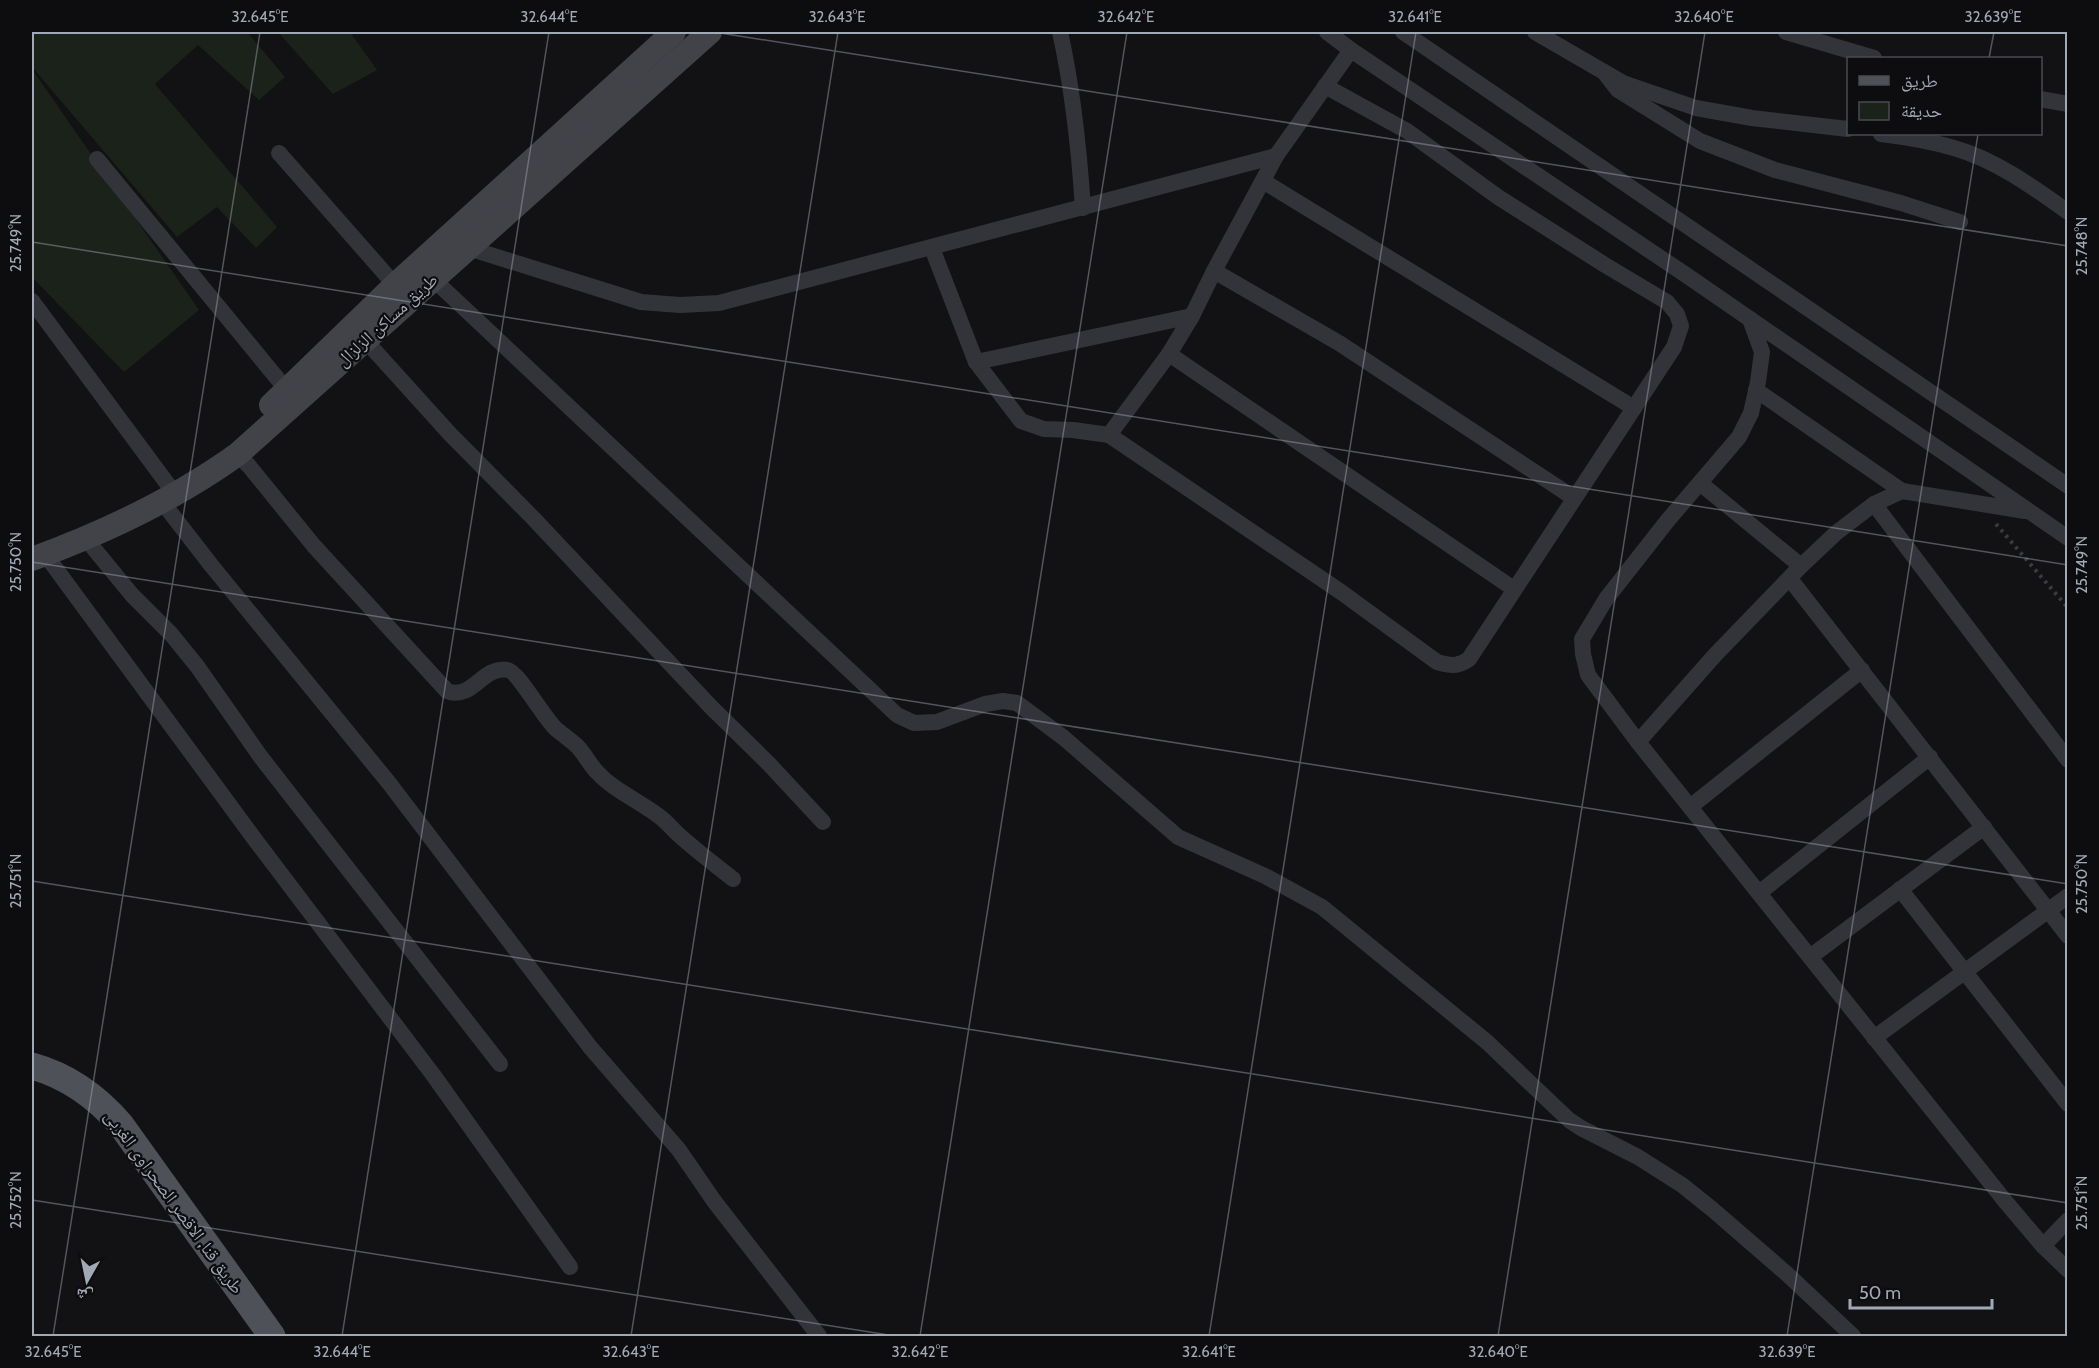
<svg xmlns="http://www.w3.org/2000/svg" width="2099" height="1368" font-family="Cabin,'Noto Naskh Arabic',sans-serif">
<style>
.green{fill:#1a221a}
.lines{fill:none;stroke-linecap:round;stroke-linejoin:round}
.path{stroke:#393b40;stroke-width:4;stroke-dasharray:3 4.5;stroke-linecap:butt}
.street{stroke:#333439;stroke-width:16}
.secondary{stroke:#414349;stroke-width:24}
.primary{stroke:#4e5158;stroke-width:27}
.ticks{fill:none;stroke:#a2a9b6;stroke-width:1.5;stroke-opacity:0.45}
.labels{text-anchor:middle;stroke-width:4.5;stroke-linejoin:round;paint-order:stroke}
.street-label{font-size:18px;fill:#a2a9b6;stroke:#0d0d0f}
.neatline{fill:none;stroke:#a2a9b6;stroke-width:2}
.ticks-label{font-size:15px;text-anchor:middle;fill:#a2a9b6}
</style>
<rect width="100%" height="100%" fill="#121214"/>
<g class="green">
<path d="M32,32H247L285,77L259,100L198,45L155,84L277,227L256,248L217,207L177,237L32,67Z"/>
<path d="M278,32H350L377,70L333,94Z"/>
<path d="M32,69L199,310L124,372L32,277Z"/>
</g>
<g class="lines">
<path class="path" d="M1996,524L2068,608"/>
<g class="street">
<path d="M1060,32C1073,90 1079,148 1083,208"/>
<path d="M1327,32L1351,50L1689,277L2068,538"/>
<path d="M1403,32L2068,486"/>
<path d="M1535,32L1623,83L1696,108L1752,118L1848,129"/>
<path d="M1786,32L1874,58"/>
<path d="M1604,72L1618,90L1700,141L1775,170L1901,203L1960,222"/>
<path d="M2040,99L2068,104"/>
<path d="M1881,134C1906,137 1930,141 1954,148C1996,160 2033,187 2068,212"/>
<path d="M279,153L395,285"/>
<path d="M97,159L286,389"/>
<path d="M1263,181L1634,408"/>
<path d="M462,246L641,302L680,305L719,303L1276,156"/>
<path d="M932,248L976,362L1021,421L1044,429L1073,430L1109,435L1341,592L1437,662C1451,666 1457,667 1469,659L1674,347L1681,326L1677,314L1667,302L1605,265L1498,197L1407,131L1325,86"/>
<path d="M1214,271L1339,343L1574,498"/>
<path d="M432,278L897,715L914,723L937,722L985,704L1003,701L1017,703L1064,738L1178,837L1265,876L1322,907L1487,1042L1569,1120L1581,1128L1638,1157L1682,1185L1712,1209L1787,1274L1853,1336"/>
<path d="M32,301L169,486"/>
<path d="M1750,319L1762,352L1758,382L1751,413L1739,437L1668,520L1606,599L1582,639L1583,654L1588,675L1638,742L2005,1201L2043,1246L2068,1270"/>
<path d="M365,340L450,434L534,519L711,707L769,764L823,822"/>
<path d="M1169,354L1514,589"/>
<path d="M976,362L1192,316"/>
<path d="M1756,390L1902,491"/>
<path d="M1109,435L1169,354L1192,316L1214,271L1276,156L1351,50"/>
<path d="M238,454L249,466L314,546L447,691C473,701 482,665 508,670C518,672 544,718 556,729C563,735 571,740 577,746C585,754 589,764 597,772C614,791 640,801 660,817C667,822 673,830 680,836C697,851 715,865 733,879"/>
<path d="M1700,483L1801,566"/>
<path d="M163,503L211,565L389,783L590,1047L679,1150L714,1201L819,1336"/>
<path d="M1874,504L2068,760"/>
<path d="M86,539L132,595L171,634L197,666L260,756L500,1064"/>
<path d="M45,554L256,841L434,1076L570,1267"/>
<path d="M1790,579L2068,936"/>
<path d="M1638,742L1715,655L1801,566L1836,533L1874,504L1902,491L2025,511"/>
<path d="M1690,807L1862,670"/>
<path d="M1900,889L2068,1104"/>
<path d="M1759,893L1930,757"/>
<path d="M1810,957L1984,827"/>
<path d="M1874,1038L2068,896"/>
<path d="M2043,1246L2068,1220"/>
</g>
<g class="secondary">
<path d="M271,405L395,285L674,32"/>
<path d="M32,559C106,532 174,500 238,454L710,32"/>
</g>
<path class="primary" d="M32,1066C68,1076 97,1097 121,1125L272,1336"/>
</g>
<path class="ticks" d="M714,32L2068,246M1989,58L1994,32M32,242L2068,565M32,562L2068,884M32,881L2068,1203M32,1200L895,1336M53,1336L260,32M342,1336L549,32M631,1336L838,32M920,1336L1127,32M1209,1336L1416,32M1498,1336L1705,32M1787,1336L1978,134"/>
<g class="labels">
<g class="street-label">
<text transform="translate(387 320) rotate(-42)" y="6">طريق مساكن الزلزال</text>
<text transform="translate(174 1202) rotate(54)" y="6">طريق قنا, الاقصر الصحراوى الغربى</text>
</g>
</g>
<rect width="2099" height="1368" fill="none" stroke="#0d0d0f" stroke-width="66"/>
<rect x="1847" y="57" width="195" height="78" fill="#0d0d0f" stroke="#494b52" stroke-width="1.5"/>
<rect x="1859" y="76" width="30" height="9" fill="#4e5158" stroke="#494b52" stroke-width="1.5"/>
<text x="1901" y="87" font-size="18" fill="#a2a9b6">طريق</text>
<rect x="1859" y="102" width="30" height="18" fill="#1a221a" stroke="#494b52" stroke-width="1.5"/>
<text x="1901" y="117" font-size="18" fill="#a2a9b6">حديقة</text>
<g transform="translate(87 1281) rotate(189)" stroke="#0d0d0f" stroke-width="4.5" paint-order="stroke">
<path d="M0-4.5L10 22L0 15L-10 22Z" fill="#a2a9b6"/>
<text y="-9" font-size="16" font-weight="bold" text-anchor="middle" fill="#a2a9b6">ش</text>
</g>
<path d="M1850 1299v9h142v-9" fill="none" stroke="#a2a9b6" stroke-width="3"/>
<text x="1859" y="1299" font-size="18" fill="#a2a9b6" stroke="#0d0d0f" stroke-width="4.5" paint-order="stroke">50 m</text>
<rect x="33" y="33" width="2033" height="1302" class="neatline"/>
<g class="ticks-label">
<text x="260" y="22">32.645°E</text>
<text x="549" y="22">32.644°E</text>
<text x="837" y="22">32.643°E</text>
<text x="1126" y="22">32.642°E</text>
<text x="1415" y="22">32.641°E</text>
<text x="1704" y="22">32.640°E</text>
<text x="1993" y="22">32.639°E</text>
<text transform="translate(16 243) rotate(-90)" y="5">25.749°N</text>
<text transform="translate(2082 246) rotate(-90)" y="5">25.748°N</text>
<text transform="translate(16 562) rotate(-90)" y="5">25.750°N</text>
<text transform="translate(2082 565) rotate(-90)" y="5">25.749°N</text>
<text transform="translate(16 881) rotate(-90)" y="5">25.751°N</text>
<text transform="translate(2082 884) rotate(-90)" y="5">25.750°N</text>
<text transform="translate(16 1200) rotate(-90)" y="5">25.752°N</text>
<text transform="translate(2082 1203) rotate(-90)" y="5">25.751°N</text>
<text x="53" y="1357">32.645°E</text>
<text x="342" y="1357">32.644°E</text>
<text x="631" y="1357">32.643°E</text>
<text x="920" y="1357">32.642°E</text>
<text x="1209" y="1357">32.641°E</text>
<text x="1498" y="1357">32.640°E</text>
<text x="1787" y="1357">32.639°E</text>
</g>
</svg>
